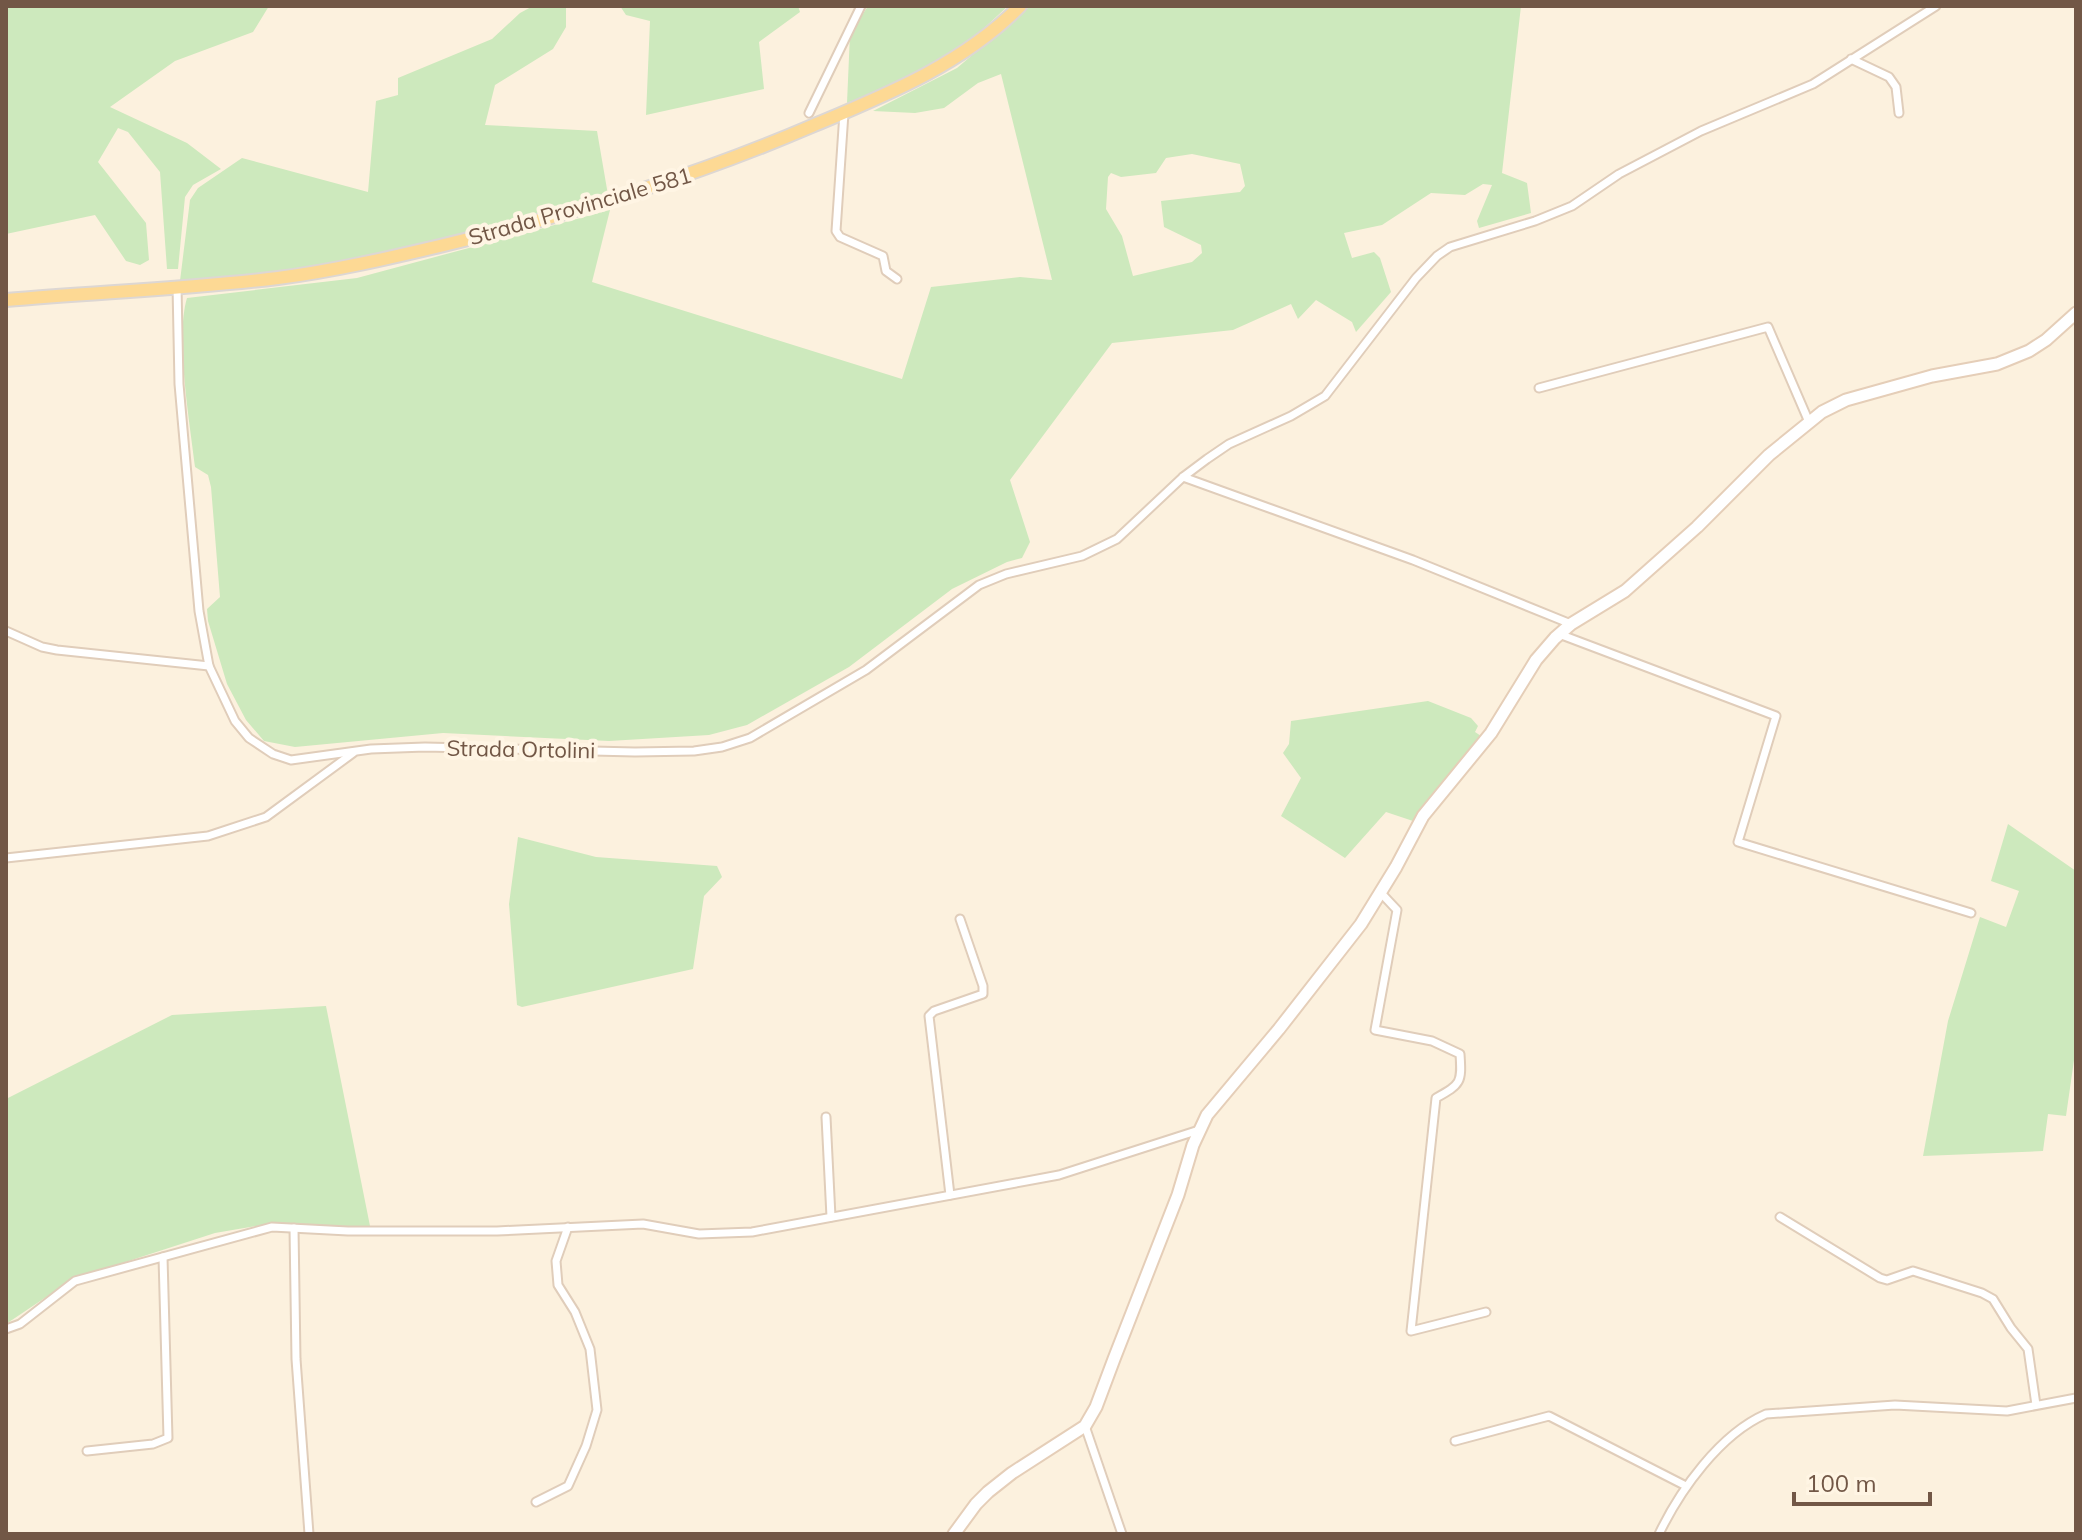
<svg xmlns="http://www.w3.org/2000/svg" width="2082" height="1540" font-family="Mulish,sans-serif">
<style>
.green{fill:#cde9bd;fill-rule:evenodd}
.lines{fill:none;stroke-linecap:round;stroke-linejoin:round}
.street-casing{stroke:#e0cdba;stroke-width:11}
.secondary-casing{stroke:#e5ceb8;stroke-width:15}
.primary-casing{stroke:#ddd7d3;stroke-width:16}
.street{stroke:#fff;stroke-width:7}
.secondary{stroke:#fff;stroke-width:11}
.primary{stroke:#fdd994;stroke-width:12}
.labels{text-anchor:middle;stroke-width:8;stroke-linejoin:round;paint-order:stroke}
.street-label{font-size:22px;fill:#725746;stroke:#fff5e4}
</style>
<rect width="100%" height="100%" fill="#fcf1de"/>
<g class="green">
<path d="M6,6H269L253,32L175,61L110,107L187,143L221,169L193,185L185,197L178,269H167L160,172L128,132L118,128L98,162L146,223L149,260L140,265L126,261L95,215L6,234Z"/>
<path d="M533,6H566V27L553,49L495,85L485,125L597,131L608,195L457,238L337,266L180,281L190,200L198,188L242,158L368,192L376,101L398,95V78L492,39L520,13Z"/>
<path d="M620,6H798L800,12L759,42L764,89L646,115L650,21L626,15Z"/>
<path d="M868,6H1008L970,41L912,78L847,103L850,34Z"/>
<path d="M1030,6H1521L1502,173L1527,183L1531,213L1479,228L1477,221L1492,185L1483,184L1465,195L1431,193L1382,225L1344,233L1352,258L1374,252L1380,258L1391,292L1356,332L1352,322L1316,300L1298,319L1291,304L1233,330L1112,343L1010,480L1030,542L1022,558L1007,562L952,589L849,667L747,725L709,735L609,741L443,733L295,747L264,741L246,720L227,684L208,621L207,609L220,597L211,487L208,475L195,467C190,423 175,338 187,298L357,278L610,210L592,282L902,379L931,287L1020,277L1052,280L1001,74L978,83L944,108L915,113L873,111L957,68ZM1192,154L1240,164L1245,186L1240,192L1161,201L1164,227L1201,245L1202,253L1192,262L1133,276L1122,236L1106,209L1108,177L1111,173L1121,177L1156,173L1166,158Z"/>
<path d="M1428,701L1471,718L1478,726L1475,732L1481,736L1413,821L1386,812L1345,858L1281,816L1301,778L1283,753L1289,744L1291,721Z"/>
<path d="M2008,824L2076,871V1046L2066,1116L2048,1114L2043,1151L1923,1156L1948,1021L1980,917L2006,927L2019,891L1991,881Z"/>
<path d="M518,837L596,857L717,866L722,877L704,896L693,969L522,1007L517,1005L509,904Z"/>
<path d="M326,1006L371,1231L274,1223L215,1233L73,1279L6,1324V1099L172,1015Z"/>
</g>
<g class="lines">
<g class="street-casing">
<g id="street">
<path d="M1851,59L1889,77L1896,87L1899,113"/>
<path d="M809,113L861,6"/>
<path d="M844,113L836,231L840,237L883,256L886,271L897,279"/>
<path d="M177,286L179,384L199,611L209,666L235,721L249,738L273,754L291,760L371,749L425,747L635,752L694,751L722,747L750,738L866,670L979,585L1006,574L1082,556L1117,539L1183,477L1207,459L1229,444L1291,416L1325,396L1416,278L1437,256L1450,247L1535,221L1572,206L1619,174L1701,131L1813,84L1936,6"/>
<path d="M1539,388L1768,327L1809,422"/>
<path d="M1183,477L1413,560L1571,624"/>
<path d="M6,631L42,647L57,650L209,666"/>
<path d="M1559,634L1776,716L1738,842L1971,913"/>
<path d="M6,858L208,836L266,817L353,753"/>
<path d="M1381,893L1397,910L1375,1030L1432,1041L1460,1054C1462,1083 1461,1084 1436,1098L1411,1331L1486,1312"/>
<path d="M826,1117L831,1217"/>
<path d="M950,1195L929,1016L934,1011L983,994V986L960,919"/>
<path d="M1780,1217L1880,1278L1887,1280L1913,1271L1982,1293L1993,1299L2011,1328L2028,1349L2036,1405"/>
<path d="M294,1228L296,1359L309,1534"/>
<path d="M6,1329L20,1324L75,1281L272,1227L348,1231H497L643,1224L699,1234L752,1232L1059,1175L1199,1130"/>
<path d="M1085,1426L1122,1534"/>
<path d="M1455,1441L1549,1416L1686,1486"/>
<path d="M87,1451L153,1444L168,1438L163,1257"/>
<path d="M536,1502L568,1486L586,1446L597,1410L590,1349L575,1312L558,1285L556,1261L568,1227"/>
<path d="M1659,1534C1680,1490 1720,1434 1766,1414L1895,1405L2007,1411L2076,1398"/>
</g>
</g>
<g class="secondary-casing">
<path id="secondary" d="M954,1534L976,1504L988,1492L1012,1473L1085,1426L1096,1407L1114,1359L1178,1195L1193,1145L1207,1115L1279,1029L1361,924L1396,867L1423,816L1491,733L1536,660L1555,638L1571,624L1625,591L1697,527L1769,455L1822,412L1846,400L1932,376L1997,364L2029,351L2046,340L2076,313"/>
</g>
<g class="primary-casing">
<path id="primary" d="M6,300C96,292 188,289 278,278C333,271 389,258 444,245C569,215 693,177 812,126C886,95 963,64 1020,6"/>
</g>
<use href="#street" class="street"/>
<use href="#secondary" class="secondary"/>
<use href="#primary" class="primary"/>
</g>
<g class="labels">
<g class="street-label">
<text transform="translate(580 206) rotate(-16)" y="8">Strada Provinciale 581</text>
<text transform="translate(521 749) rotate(1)" y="8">Strada Ortolini</text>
</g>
</g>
<rect width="2082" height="1540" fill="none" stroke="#725746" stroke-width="16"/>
<path d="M1794 1492v12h136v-12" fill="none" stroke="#725746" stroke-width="4"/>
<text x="1806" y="1492" font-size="24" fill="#725746" stroke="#fff5e4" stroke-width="6" paint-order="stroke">100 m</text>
</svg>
